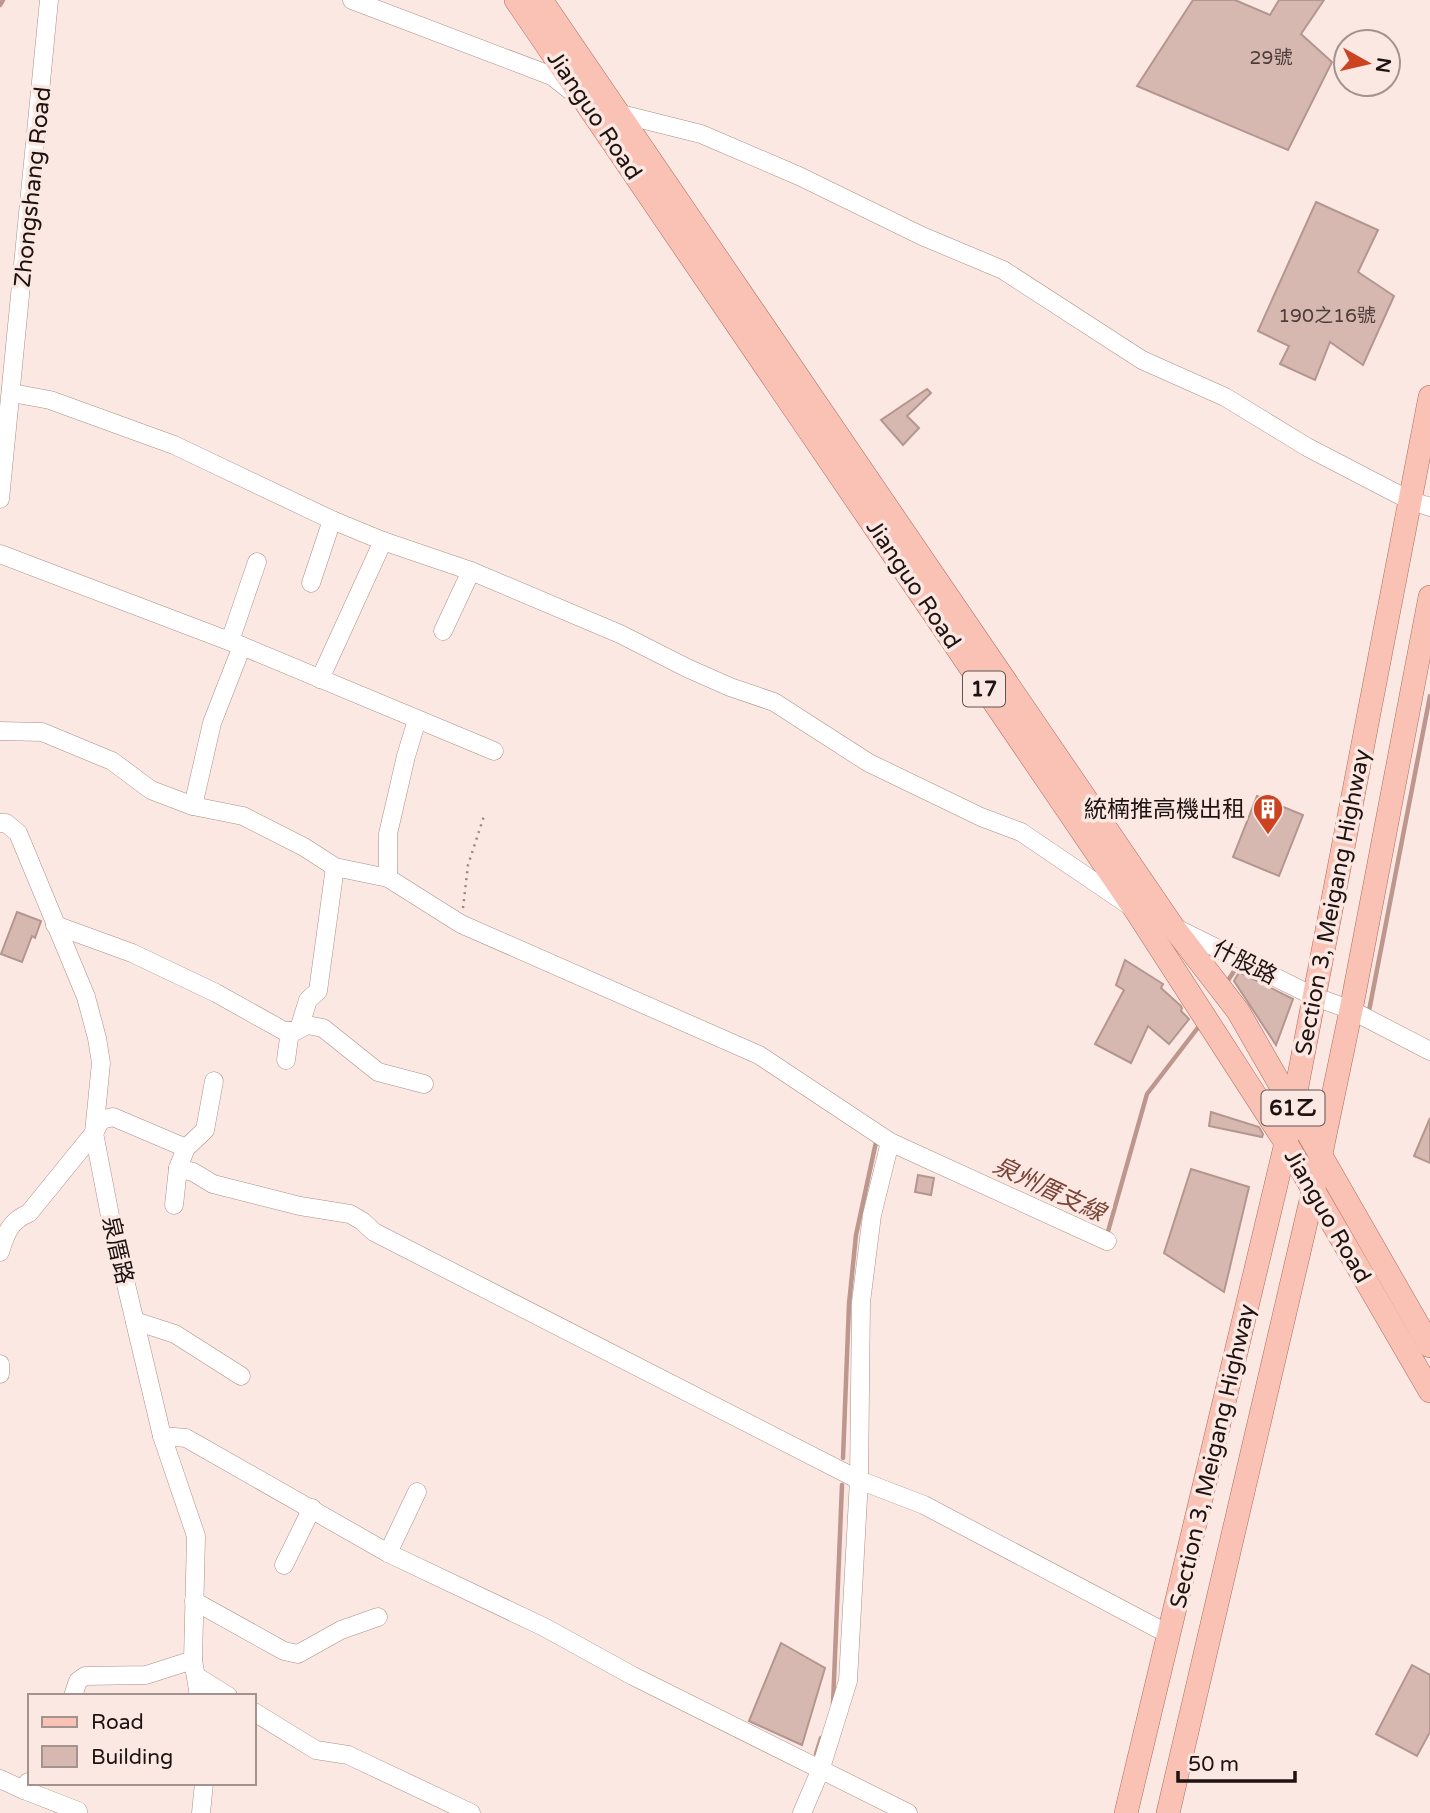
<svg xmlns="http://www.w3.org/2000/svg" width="1430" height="1813" font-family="'Varela Round','Noto Sans TC',sans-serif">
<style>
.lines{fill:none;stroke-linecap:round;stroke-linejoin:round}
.stream{stroke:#bd978d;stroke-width:4.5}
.building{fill:#d7b8b0;stroke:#b3968e;stroke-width:2}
.minor-casing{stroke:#ac8f87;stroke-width:19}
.major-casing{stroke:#aa6b5b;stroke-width:24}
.path{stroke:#978783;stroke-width:2.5;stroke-dasharray:2 5;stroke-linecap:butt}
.minor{stroke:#fff;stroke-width:18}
.major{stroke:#f9c2b5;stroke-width:23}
.labels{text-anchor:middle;stroke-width:7;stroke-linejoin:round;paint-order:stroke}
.number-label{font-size:19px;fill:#4c3c39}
.shield{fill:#fce8e3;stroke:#615350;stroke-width:2}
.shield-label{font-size:21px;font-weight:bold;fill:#1e1311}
.street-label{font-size:23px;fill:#1e1311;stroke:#fce8e3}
.poi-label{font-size:23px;fill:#1e1311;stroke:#fce8e3;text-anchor:end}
.water-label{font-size:24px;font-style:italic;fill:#7a4437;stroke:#fce8e3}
</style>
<rect width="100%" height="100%" fill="#fce8e3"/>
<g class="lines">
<g class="stream">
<path d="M0,5L3,0"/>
<path d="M1227,982L1238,965"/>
<path d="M1365,1009L1369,1011L1430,696"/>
<path d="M1107,1235L1147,1094L1200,1025"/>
<path d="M843,1458L849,1304L856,1235L876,1142"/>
<path d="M833,1704L842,1485"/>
<path d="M816,1754L821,1738"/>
</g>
</g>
<g class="building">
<path d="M1193,0H1235L1270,15L1279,0H1324L1301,34L1332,62L1288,150L1137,86Z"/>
<path d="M1316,202L1378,230L1358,272L1394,296L1363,365L1330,342L1315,380L1280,364L1289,346L1258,331Z"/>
<path d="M927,389L931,393L907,416L919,428L903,445L881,420Z"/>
<path d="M1257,796L1303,815L1279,876L1233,857Z"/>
<path d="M17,912L41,921L35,938L32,936L22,962L1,954Z"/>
<path d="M1125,960L1163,984L1161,988L1181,1006L1182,1008L1181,1011L1189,1019L1169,1044L1148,1026L1131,1063L1095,1044L1124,990L1116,985Z"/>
<path d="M1239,972L1293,999L1276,1045L1234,981Z"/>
<path d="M1211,1112L1259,1127L1263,1134L1262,1137L1209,1126Z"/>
<path d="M1430,1118V1163L1414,1156Z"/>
<path d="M1191,1169L1249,1187L1224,1292L1164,1253Z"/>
<path d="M918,1175L934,1178L931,1195L915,1192Z"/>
<path d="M781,1643L825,1668L802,1745L749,1721Z"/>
<path d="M1412,1665L1430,1675V1732L1417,1756L1376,1734Z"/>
</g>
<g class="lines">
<g class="minor-casing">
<g id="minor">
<path d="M352,0L552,76L576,95"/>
<path d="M613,112L701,134L799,176L922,236L1003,270L1142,360L1225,397L1307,447L1409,500L1430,507"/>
<path d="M12,393L50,400L174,445L332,520L383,541L471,571L620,634L687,668L730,687L774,702L869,763L981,817L1021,832L1130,906"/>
<path d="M0,499L49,0"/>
<path d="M0,554L242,646L494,751"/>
<path d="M311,583L332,520"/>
<path d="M443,631L471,571"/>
<path d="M230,641L257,562"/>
<path d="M320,679L383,541"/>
<path d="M0,731L42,732L112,761L151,790L193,806L243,816L304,847L335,867L388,878L461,924L759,1055L890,1142L1107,1241"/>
<path d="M193,806L212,723L242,646"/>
<path d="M0,823H6L18,833L86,997L97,1038L101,1063L94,1133L111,1221L162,1436L196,1536L193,1660L199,1696"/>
<path d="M388,878V834L406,756L417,720"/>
<path d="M55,925L132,953L216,993L284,1031H296L307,1025L323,1028L378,1072L424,1084"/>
<path d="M1174,927L1313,996L1351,1010L1430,1051"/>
<path d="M299,1029L308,1000L318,991L335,867"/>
<path d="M286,1060L290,1031"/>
<path d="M186,1148L205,1130L214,1081"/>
<path d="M174,1205L178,1168"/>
<path d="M0,1252C6,1233 10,1221 29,1213L94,1133L101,1120L113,1117L186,1148L178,1168L193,1172L213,1184L300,1206L350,1214L362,1221L374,1232L859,1480L924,1505L1170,1635"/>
<path d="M135,1321L175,1334L241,1376"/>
<path d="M0,1364V1374"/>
<path d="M162,1436L186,1438L388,1553L544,1627L633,1676L908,1813"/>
<path d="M388,1553L417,1492"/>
<path d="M284,1565L312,1508"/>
<path d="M194,1601L284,1651L298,1654L341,1630L378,1617"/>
<path d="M196,1676L228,1696"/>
<path d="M73,1696L78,1681L85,1676L146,1675L193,1660"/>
<path d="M254,1712L316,1750L348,1755L471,1813"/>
<path d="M0,1779L24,1790L28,1782"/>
<path d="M24,1790L78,1811"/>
<path d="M201,1813L204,1783"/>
<path d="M802,1813L820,1771L848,1681L859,1480L861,1302L872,1215L890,1142"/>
</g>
</g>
<g class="major-casing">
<g id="major">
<path d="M516,0L1135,909L1286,1143L1430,1391"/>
<path d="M541,0L1173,927L1238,1011L1430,1346"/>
<path d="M1126,1813L1286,1143L1430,397"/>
<path d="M1168,1813L1313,1192L1351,1010L1430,597"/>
</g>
</g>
<path class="path" d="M463,908L468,865L484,816"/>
<use href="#minor" class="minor"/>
<use href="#major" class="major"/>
</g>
<defs>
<g id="building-pin" transform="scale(1.575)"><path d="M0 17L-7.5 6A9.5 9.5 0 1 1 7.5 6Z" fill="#cc4321" stroke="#fce8e3"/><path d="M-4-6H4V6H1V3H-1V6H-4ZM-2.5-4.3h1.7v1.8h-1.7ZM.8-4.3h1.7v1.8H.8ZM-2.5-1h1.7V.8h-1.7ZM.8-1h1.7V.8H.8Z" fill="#fff"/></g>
</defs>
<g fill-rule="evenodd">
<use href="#building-pin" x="1268" y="809"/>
</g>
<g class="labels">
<g class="number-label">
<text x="1271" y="64">29號</text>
<text x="1327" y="322">190之16號</text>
</g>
<g class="shield">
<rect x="963" y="671.5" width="42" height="35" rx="5"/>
<rect x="1261.5" y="1090.5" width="63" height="35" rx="5"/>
</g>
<g class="shield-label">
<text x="984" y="696">17</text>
<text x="1293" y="1115">61乙</text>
</g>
<g class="street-label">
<text transform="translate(595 115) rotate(56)" y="8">Jianguo Road</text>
<text transform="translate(32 187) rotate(-84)" y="8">Zhongshang Road</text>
<text transform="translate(914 584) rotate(56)" y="8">Jianguo Road</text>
<text transform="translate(1332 902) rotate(-79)" y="8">Section 3, Meigang Highway</text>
<text transform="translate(1245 962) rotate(27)" y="8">什股路</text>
<text transform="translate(1328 1216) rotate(60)" y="8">Jianguo Road</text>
<text transform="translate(118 1250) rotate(77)" y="8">泉厝路</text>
<text transform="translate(1212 1456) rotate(-77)" y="8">Section 3, Meigang Highway</text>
</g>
<g class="poi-label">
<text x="1245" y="817">統楠推高機出租</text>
</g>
<g class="water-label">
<text transform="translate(1049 1189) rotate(25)" y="8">泉州厝支線</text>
</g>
</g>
<rect x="28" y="1694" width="228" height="91" fill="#fce8e3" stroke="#a3938f" stroke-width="2"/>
<rect x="42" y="1717" width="35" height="10" fill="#f9c2b5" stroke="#a3938f" stroke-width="2"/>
<text x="91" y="1729" font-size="21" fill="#1e1311">Road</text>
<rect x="42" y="1746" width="35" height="21" fill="#d7b8b0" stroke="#a3938f" stroke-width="2"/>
<text x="91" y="1764" font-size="21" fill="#1e1311">Building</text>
<g transform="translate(1367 63) rotate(98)"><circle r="33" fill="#fce8e3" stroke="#a3938f" stroke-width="2"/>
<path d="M0-5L12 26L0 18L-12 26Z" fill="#cc4321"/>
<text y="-10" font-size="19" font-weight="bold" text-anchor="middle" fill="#1e1311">N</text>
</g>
<path d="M1178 1771v10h117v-10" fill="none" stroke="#1e1311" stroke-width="3.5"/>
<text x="1188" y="1771" font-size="21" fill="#1e1311" stroke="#fce8e3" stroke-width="5" paint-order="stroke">50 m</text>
</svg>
